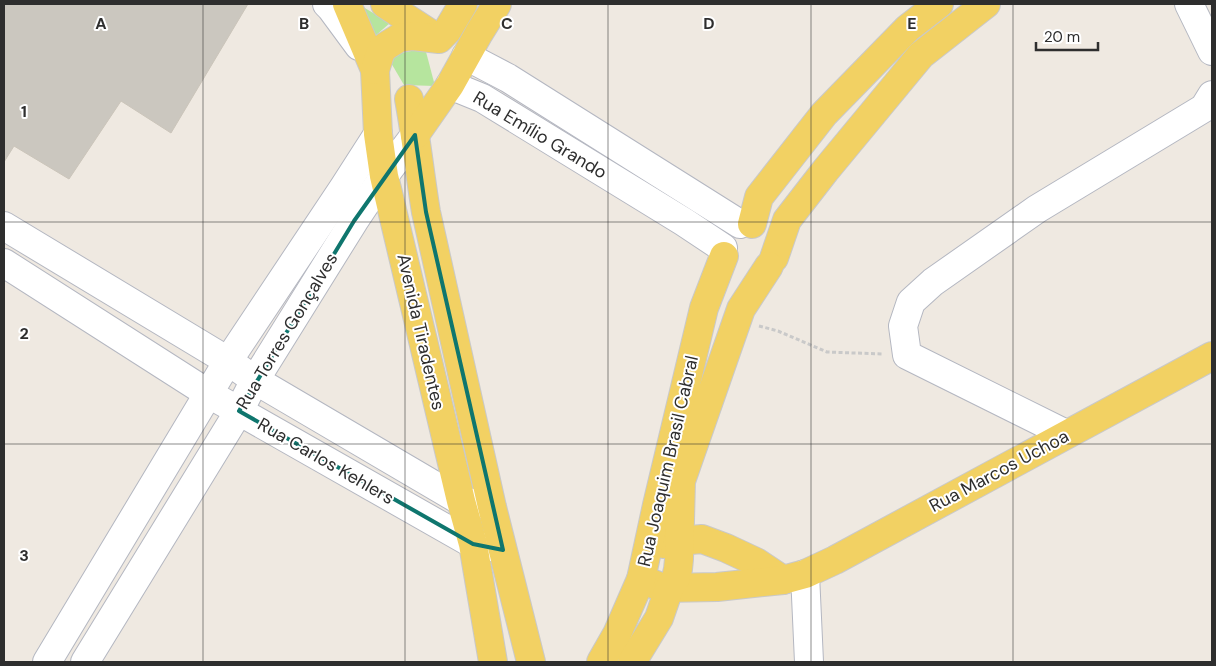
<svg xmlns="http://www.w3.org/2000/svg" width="1216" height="666" font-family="'DM Sans',sans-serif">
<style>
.green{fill:#b6e59e}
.building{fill:#cbc7bf;stroke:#cbc5ba}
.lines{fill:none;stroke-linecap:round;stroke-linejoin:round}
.minor-casing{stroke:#b4b7c1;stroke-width:30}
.major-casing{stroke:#c9c9c9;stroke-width:30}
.path{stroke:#c9c9c9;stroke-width:3;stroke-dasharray:4 2.5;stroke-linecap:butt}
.minor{stroke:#fff;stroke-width:28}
.major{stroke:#f2d163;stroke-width:28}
.marked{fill:none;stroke:#0f766e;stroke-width:4;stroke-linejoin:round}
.grid{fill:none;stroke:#2e2e2e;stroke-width:1;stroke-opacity:0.55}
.labels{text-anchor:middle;stroke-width:4;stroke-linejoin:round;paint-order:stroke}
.street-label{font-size:18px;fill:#2e2e2e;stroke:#fff}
.grid-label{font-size:16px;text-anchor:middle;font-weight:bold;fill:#2e2e2e;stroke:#fff;stroke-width:4;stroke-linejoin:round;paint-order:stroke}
</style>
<rect width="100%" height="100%" fill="#efe9e1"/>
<g class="green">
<path d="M358,4L390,23L367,43Z"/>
<path d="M425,48L435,86L404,85L387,56Z"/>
</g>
<path class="building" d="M4,4H248L171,133L121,101L69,179L14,146L4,162Z"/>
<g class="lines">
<g class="minor-casing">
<g id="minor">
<path d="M327,4L331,8L359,46"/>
<path d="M1189,4L1212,51"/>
<path d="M466,56L508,78L740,224"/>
<path d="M450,85L482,98L684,222L723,248"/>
<path d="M4,226L228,361L255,380L461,501L479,504"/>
<path d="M4,263L209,394L473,544L492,547"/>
<path d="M1066,434L907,355L903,326L911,302L933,282L1037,209L1204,108L1212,95"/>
<path d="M805,574L809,662"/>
<path d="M47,662L228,361L344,187L378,134"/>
<path d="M85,662L239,411L255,380L354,221L384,176L415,135"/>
</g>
</g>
<g class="major-casing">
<g id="major">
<path d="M347,4L375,70L378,134L384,176L461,501L473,544L493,662"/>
<path d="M385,4L437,38"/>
<path d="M375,70L381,51L386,46L399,38L413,36L439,39L447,31L463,4"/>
<path d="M409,99C416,137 420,175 426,212L492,507L531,662"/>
<path d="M415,135L450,85L479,33L497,4"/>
<path d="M752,224L759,197L824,114L908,28L939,4"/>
<path d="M774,258L787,220L825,171L921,55L986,4"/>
<path d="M663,544L679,541L702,539L726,548L756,562L783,580"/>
<path d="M641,579L663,588L717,587L783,580L805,574L835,560L1212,356"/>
<path d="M601,662L617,634L641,579L657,505L704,308L724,256"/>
<path d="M632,662L659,618L669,589L676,578L678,569L679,559L681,481L741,309L769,266"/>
</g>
</g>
<path class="path" d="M759,326L778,331L827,352L883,354"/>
<use href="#minor" class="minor"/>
<use href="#major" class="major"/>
</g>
<path class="marked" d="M415,135L426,212L503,550L473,544L239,411L354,221Z"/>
<path class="grid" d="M203,4V662M405,4V662M608,4V662M811,4V662M1013,4V662M4,222H1212M4,444H1212"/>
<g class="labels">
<g class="street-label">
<text transform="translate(540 135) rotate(31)" y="6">Rua Emílio Grando</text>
<text transform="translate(287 331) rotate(-59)" y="6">Rua Torres Gonçalves</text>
<text transform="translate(421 332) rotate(77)" y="6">Avenida Tiradentes</text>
<text transform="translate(326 461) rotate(30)" y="6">Rua Carlos Kehlers</text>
<text transform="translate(668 461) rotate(-77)" y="6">Rua Joaquim Brasil Cabral</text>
<text transform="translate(999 471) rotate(-28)" y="6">Rua Marcos Uchoa</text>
</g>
</g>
<g class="grid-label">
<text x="101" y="29">A</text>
<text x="304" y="29">B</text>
<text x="507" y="29">C</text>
<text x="709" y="29">D</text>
<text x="912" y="29">E</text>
<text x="24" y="117">1</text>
<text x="24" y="339">2</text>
<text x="24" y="561">3</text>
</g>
<rect width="1216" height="666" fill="none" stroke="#2e2e2e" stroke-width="10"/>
<path d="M1036 42v8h62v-8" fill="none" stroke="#2e2e2e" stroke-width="2.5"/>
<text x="1044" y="42" font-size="15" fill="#2e2e2e" stroke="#ffffff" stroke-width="4" paint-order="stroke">20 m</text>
</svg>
